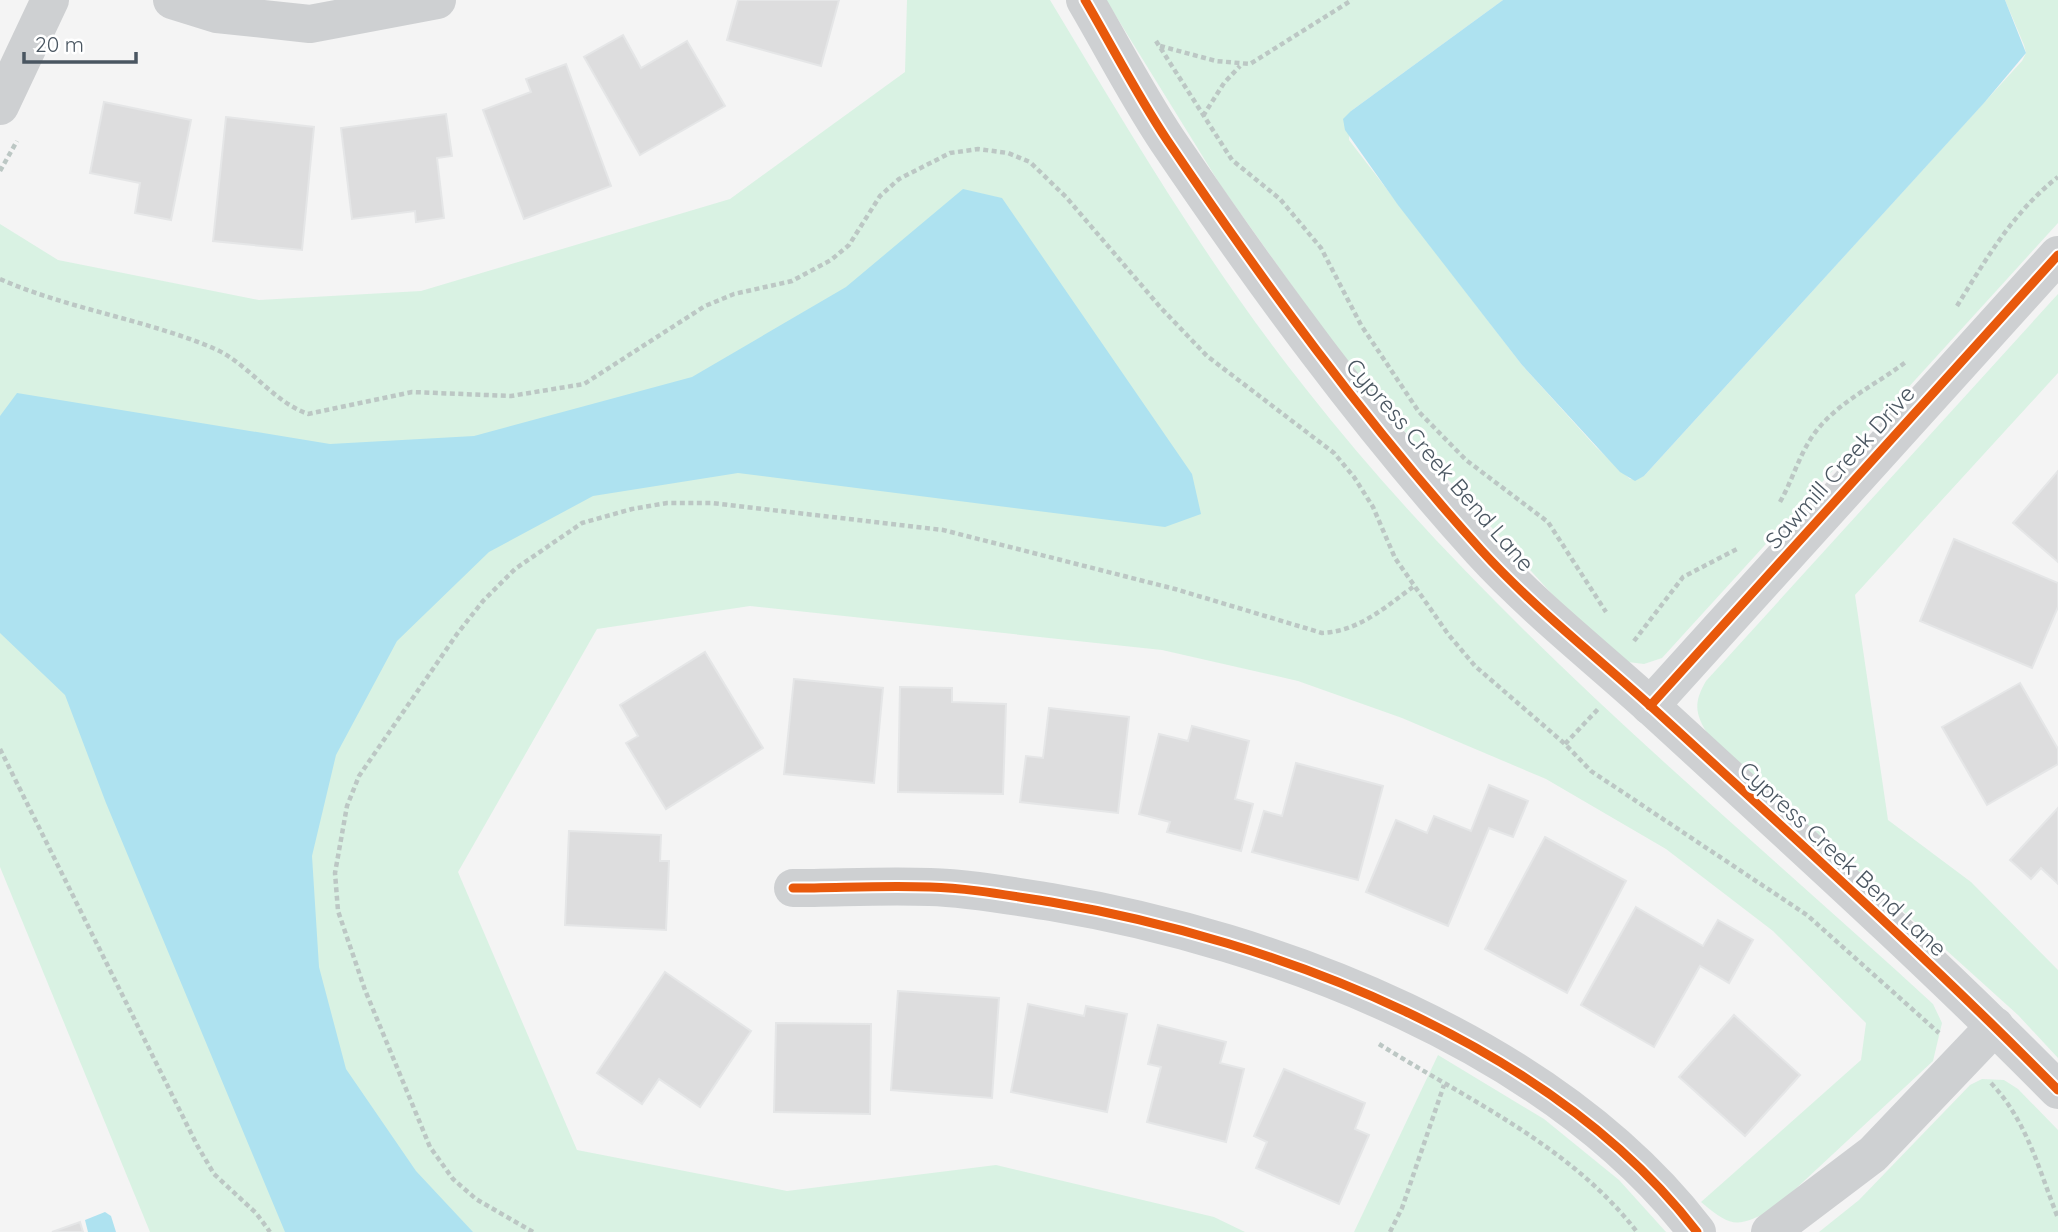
<svg xmlns="http://www.w3.org/2000/svg" width="2058" height="1232" font-family="Quicksand,sans-serif">
<style>
.green{fill:#d9f2e3}
.water{fill:#aee2f0}
.building{fill:#ddddde;stroke:#e5e6e7;stroke-width:2}
.lines{fill:none;stroke-linecap:round;stroke-linejoin:round}
.path{stroke:#bcc7c4;stroke-width:4.5;stroke-dasharray:5 3.5;stroke-linecap:butt}
.minor{stroke:#ced0d2;stroke-width:38}
.cycleway-casing{stroke:#fff;stroke-width:13}
.cycleway{stroke:#e8590c;stroke-width:9}
.labels{text-anchor:middle;stroke-width:6;stroke-linejoin:round;paint-order:stroke}
.street-label{font-size:23px;fill:#4a5661;stroke:#fff}
</style>
<rect width="100%" height="100%" fill="#f4f4f4"/>
<g class="green">
<path d="M907,0H1050C1130,133 1209,267 1306,389C1487,620 1717,806 1933,1004L1942,1023L1933,1061L1774,1209C1737,1227 1733,1229 1701,1202L1861,1060L1866,1023L1773,931L1666,849L1546,779L1402,718L1298,681L1162,650L750,606L597,629L458,872L577,1150L787,1191L996,1165L1214,1217L1245,1232H150L0,867V224L58,260L259,300L421,291L730,199L905,72Z"/>
<path d="M1106,0H1503L1351,111L1349,140L1522,365L1596,447L1630,479L1644,476L2022,61L2026,53L2024,45L2005,0H2058V223L1662,658L1644,664L1628,662L1561,604L1365,388L1221,186Z"/>
<path d="M2058,294V373L1855,595L1888,820L1971,882L2058,970V1058L2018,1015L1709,736C1695,715 1693,703 1706,681Z"/>
<path d="M1438,1055L1544,1119L1619,1180L1666,1232H1354Z"/>
<path d="M1982,1079L2004,1080L2018,1089L2058,1130V1232H1819L1859,1200L1970,1085Z"/>
</g>
<g class="water">
<path d="M1503,0H2005L2026,53L1984,103L1644,476L1635,481L1620,472L1522,365L1398,205L1345,130L1343,119L1351,111Z"/>
<path d="M963,189L1002,198L1192,474L1201,514L1165,527L738,473L593,496L489,552L397,641L336,755L312,856L319,967L346,1069L416,1171L473,1232H285L106,803L65,695L0,633V416L17,393L330,444L474,436L692,377L846,287Z"/>
<path d="M105,1212L111,1216L116,1232H88L85,1220Z"/>
</g>
<g class="building">
<path d="M738,0H839L821,66L727,40Z"/>
<path d="M623,35L641,68L687,41L725,106L640,155L584,57Z"/>
<path d="M566,64L611,186L524,219L483,110L531,92L526,79Z"/>
<path d="M104,102L191,120L171,220L135,213L140,183L90,173Z"/>
<path d="M446,114L452,156L437,158L444,218L416,222L415,211L352,219L341,128Z"/>
<path d="M226,117L314,127L302,250L213,241Z"/>
<path d="M2058,471V562L2013,523Z"/>
<path d="M1954,539L2058,583V607L2032,668L1920,621Z"/>
<path d="M705,652L763,748L666,809L626,743L638,736L620,705Z"/>
<path d="M794,679L883,688L874,783L784,774Z"/>
<path d="M2020,683L2058,749V764L1987,805L1942,727Z"/>
<path d="M900,687L952,688V702L1006,704L1003,794L898,792Z"/>
<path d="M1049,708L1129,717L1118,813L1020,802L1026,756L1043,758Z"/>
<path d="M1192,726L1249,741L1235,799L1253,804L1241,851L1167,832L1170,822L1139,814L1159,734L1188,741Z"/>
<path d="M1296,763L1383,786L1358,880L1252,852L1264,811L1282,816Z"/>
<path d="M1489,785L1528,801L1513,837L1489,828L1448,926L1366,892L1396,820L1427,833L1434,816L1471,831Z"/>
<path d="M2058,808V884L2041,868L2031,879L2010,860Z"/>
<path d="M569,831L661,835L660,861H669L666,930L565,925Z"/>
<path d="M1545,837L1626,881L1567,993L1485,949Z"/>
<path d="M1636,907L1703,946L1718,920L1753,940L1729,983L1700,966L1654,1047L1581,1005Z"/>
<path d="M665,972L751,1031L700,1107L659,1079L642,1104L597,1073Z"/>
<path d="M898,991L999,998L992,1098L891,1090Z"/>
<path d="M1028,1004L1084,1016L1086,1006L1127,1014L1107,1112L1011,1092Z"/>
<path d="M1734,1015L1800,1075L1745,1136L1679,1077Z"/>
<path d="M776,1023L871,1024L870,1114L774,1112Z"/>
<path d="M1158,1025L1226,1042L1220,1063L1244,1069L1226,1142L1147,1122L1161,1067L1148,1064Z"/>
<path d="M1284,1069L1365,1103L1355,1129L1369,1135L1339,1204L1256,1168L1267,1142L1254,1136Z"/>
<path d="M80,1222L83,1232H52Z"/>
</g>
<g class="lines">
<g class="path">
<path d="M1156,41L1232,160L1280,199L1321,248L1361,325L1419,412L1466,460L1548,522L1606,612"/>
<path d="M1160,46L1216,61L1250,64L1352,0"/>
<path d="M1203,116L1224,83L1240,66"/>
<path d="M0,171L17,141"/>
<path d="M0,279C68,309 144,319 213,348C250,364 270,400 308,414L412,392L511,396L584,384L705,306L734,294L792,281L831,260L849,245L880,196L899,179L950,153L978,149L1008,153L1030,162L1066,197L1161,308L1207,356L1334,453L1354,477L1373,507L1395,558L1448,634L1475,666L1565,744L1591,771L1807,915L1939,1033"/>
<path d="M1957,306C1986,259 2014,211 2058,177"/>
<path d="M1780,502C1793,479 1799,455 1814,434C1837,402 1876,385 1907,361"/>
<path d="M1634,641L1683,577L1737,549"/>
<path d="M1565,744L1599,708"/>
<path d="M0,749L197,1145L214,1174L256,1213L270,1232"/>
<path d="M1379,1044C1468,1100 1571,1146 1637,1232"/>
<path d="M1991,1083C2027,1121 2039,1170 2058,1218"/>
<path d="M533,1232L476,1199L453,1179L430,1147L365,990L338,911L335,873L347,806L359,776L457,634L483,601L515,569L582,523L632,509L667,503H712L943,530L1175,589L1322,633C1359,631 1384,608 1413,587"/>
<path d="M1390,1232L1402,1208L1444,1085"/>
</g>
<g class="minor">
<path d="M172,0L217,14L310,24L437,0"/>
<path d="M1085,0C1112,46 1137,95 1167,140C1263,282 1366,423 1481,550C1535,609 1597,657 1655,710C1791,835 1929,959 2058,1090"/>
<path d="M0,106L50,0"/>
<path d="M1650,706L2058,255"/>
<path d="M793,888C838,888 885,885 930,887C970,888 1011,896 1051,902C1277,940 1553,1045 1697,1232"/>
<path d="M1770,1232L1873,1154L1995,1026"/>
</g>
<g class="cycleway-casing">
<g id="cycleway">
<path d="M1085,0C1112,46 1137,95 1167,140C1263,282 1366,423 1481,550C1535,609 1597,657 1655,710C1791,835 1929,959 2058,1090"/>
<path d="M1650,706L2058,255"/>
<path d="M793,888C838,888 885,885 930,887C970,888 1011,896 1051,902C1277,940 1553,1045 1697,1232"/>
</g>
</g>
<use href="#cycleway" class="cycleway"/>
</g>
<g class="labels">
<g class="street-label">
<text transform="translate(1440 465) rotate(49)" y="8">Cypress Creek Bend Lane</text>
<text transform="translate(1840 467) rotate(-48)" y="8">Sawmill Creek Drive</text>
<text transform="translate(1843 859) rotate(43)" y="8">Cypress Creek Bend Lane</text>
</g>
</g>
<path d="M24 52v10h112v-10" fill="none" stroke="#4a5661" stroke-width="3.5"/>
<text x="35" y="52" font-size="21" fill="#4a5661" stroke="#ffffff" stroke-width="5" paint-order="stroke">20 m</text>
</svg>
